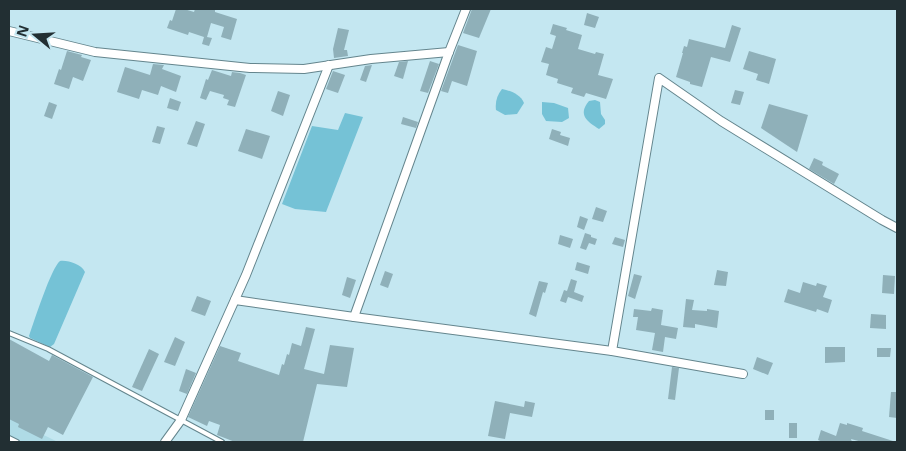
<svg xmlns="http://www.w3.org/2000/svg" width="906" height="451" font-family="'Noto Sans',sans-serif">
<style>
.built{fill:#afdbe6}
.water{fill:#75c2d6}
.building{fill:#8fb0b9}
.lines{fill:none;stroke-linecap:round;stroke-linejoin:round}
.lane-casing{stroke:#64858d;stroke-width:6}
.street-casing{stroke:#64858d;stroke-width:10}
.lane{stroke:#fff;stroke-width:4}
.street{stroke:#fff;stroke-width:8}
</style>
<rect width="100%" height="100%" fill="#c4e7f1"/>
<path class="built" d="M9,418L58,442H9Z"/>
<g class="water">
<path d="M502,89C511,91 520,94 524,103L517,114L505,115L496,110C495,102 497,95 502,89Z"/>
<path d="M595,100L600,102L601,114L605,120V124L599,129C588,122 577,115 589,101Z"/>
<path d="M542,102L554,103L568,108L569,118L562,122L546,121L542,114Z"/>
<path d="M345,113L363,117L326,212L295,209L282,204L312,126L338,130Z"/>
<path d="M60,261C68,260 81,264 85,272L54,344L50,347L30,338L29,336C34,322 51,268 60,261Z"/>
</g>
<g class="building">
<path d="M176,9H184L194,12L195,9H212L215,10V12L237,19L231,40L221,37L224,27L211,23L207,37L212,38L209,46L202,44L204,37L189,32L188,35L167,28L170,20L172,21Z"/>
<path d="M472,9H491L479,38L463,33Z"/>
<path d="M587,13L599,17L595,28L584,25Z"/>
<path d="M553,24L567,28L566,30L582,35L578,49L595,54L596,52L604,54L598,75L613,79L606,99L586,93L584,97L571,93L573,88L557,83L558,79L546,75L549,64L541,62L546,47L552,49L556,36L550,34Z"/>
<path d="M732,25L741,28L730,62L711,57L702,87L690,84V82L676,77L681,60L683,53H682L684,46L687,47L689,39L725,48Z"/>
<path d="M338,28L349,30L344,50H347L348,56L334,58L333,49Z"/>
<path d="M458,45L477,51L467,86L452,81L448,93L441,91Z"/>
<path d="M67,51L82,55L81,57L91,60L83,81L73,77L69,89L54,84L59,69L61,70Z"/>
<path d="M749,51L776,59L769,84L756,80L758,74L743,69Z"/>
<path d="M408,61L403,79L394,76L399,62Z"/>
<path d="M430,61L439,64L428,93L420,91Z"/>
<path d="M153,64L164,65L162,69L181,76L176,92L161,86L158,95L142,90L139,99L117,92L125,67L150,75Z"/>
<path d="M372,65L366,82L360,80L365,66Z"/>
<path d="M212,70L231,76L232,72L240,73L246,75L235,107L227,105L229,100L223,98L224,95L210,91L206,100L200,98L206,79L208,80Z"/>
<path d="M333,71L345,75L338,93L326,89Z"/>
<path d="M735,90L744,92L740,105L731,103Z"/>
<path d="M278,91L290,95L283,116L271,111Z"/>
<path d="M170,98L181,102L178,111L167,108Z"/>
<path d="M49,102L57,105L52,119L44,116Z"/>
<path d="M769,104L808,115L797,152L761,128Z"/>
<path d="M403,117L418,122L416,128L401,124Z"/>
<path d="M196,121L205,124L197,147L187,144Z"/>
<path d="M157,126L165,128L160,144L152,142Z"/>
<path d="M246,129L270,136L262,159L238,151Z"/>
<path d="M552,129L561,132L560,135L570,138L568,146L549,139Z"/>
<path d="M814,158L823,162L822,165L839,174L834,184L809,169Z"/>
<path d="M596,207L607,211L603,222L592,219Z"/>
<path d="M580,216L588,219L584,230L577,227Z"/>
<path d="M585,233L591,235V237L597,239L595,245L589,243L586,250L580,248Z"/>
<path d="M560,235L573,239L570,248L558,244Z"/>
<path d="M615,237L625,240L623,247L612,244Z"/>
<path d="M577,262L590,266L588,274L575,270Z"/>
<path d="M717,270L728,272L726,286L714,285Z"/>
<path d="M385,271L393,274L388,288L380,285Z"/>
<path d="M634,274L642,276L635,299L628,296Z"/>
<path d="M883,275L895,276L894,294L882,293Z"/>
<path d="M347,277L356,280L350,298L342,295Z"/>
<path d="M571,279L577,281L574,292L584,296L582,302L568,297L566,303L560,301L564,290L567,291Z"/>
<path d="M539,281L548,283L545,293L543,292L536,317L529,314Z"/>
<path d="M803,282L816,286L817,283L827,286L823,297L832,300L828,313L817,309L816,312L784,302L788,289L800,293Z"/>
<path d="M197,296L211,301L205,316L191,311Z"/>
<path d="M686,299L694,300L692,310L707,311V309L719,311L717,328L695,324V328L683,327Z"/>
<path d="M652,308L663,310L661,325L678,328L676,339L665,337L663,352L652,350L655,333L636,330L638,317H633L634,309L651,311Z"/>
<path d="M871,314L886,315V329L870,328Z"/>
<path d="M306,327L315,329L304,369L324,374L330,345L354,348L347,387L317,384L303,442H235L217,435L220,425L209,421L207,426L188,417L220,346L241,353L238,361L279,375L282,364L284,365L287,354L289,355L292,343L301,346Z"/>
<path d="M175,337L185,342L175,366L164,362Z"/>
<path d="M9,339L49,361L52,355L93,377L63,435L48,427L42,439L18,427L19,424L9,419Z"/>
<path d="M825,347H845V362L825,363Z"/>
<path d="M877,348H891L890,357H877Z"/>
<path d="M149,349L159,354L142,391L132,387Z"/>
<path d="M757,357L773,363L768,375L753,369Z"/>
<path d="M672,367L679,368L675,400L668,399Z"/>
<path d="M186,369L196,373L187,394L179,391Z"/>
<path d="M891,392H897V418L889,417Z"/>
<path d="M495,401L524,407L525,401L535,403L532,417L510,413L505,439L488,436Z"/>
<rect x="765" y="410" width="9" height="10"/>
<rect x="789" y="423" width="8" height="15"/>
<path d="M840,423L847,425V423L863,428L862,431L893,441L892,442H862L851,439L852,442H823L818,440L821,430L836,436Z"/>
</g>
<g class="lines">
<g class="lane-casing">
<g id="lane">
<path d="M9,333L48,349L222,442"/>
<path d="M9,438L17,442"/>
</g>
</g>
<g class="street-casing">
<g id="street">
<path d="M9,31L95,52L250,68L304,69L371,59L449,52"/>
<path d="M235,300L354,317L612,351L659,78L721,121L882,220L897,228"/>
<path d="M354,317L449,52L466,9"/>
<path d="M612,351L743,374"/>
<path d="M165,442L181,420L246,275L329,65"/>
</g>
</g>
<use href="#lane" class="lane"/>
<use href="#street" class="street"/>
</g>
<rect width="906" height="451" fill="none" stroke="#222f33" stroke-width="20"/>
<g transform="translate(35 35) rotate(288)" stroke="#c4e7f1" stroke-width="4" paint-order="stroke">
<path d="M0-4L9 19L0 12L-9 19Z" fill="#222f33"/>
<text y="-8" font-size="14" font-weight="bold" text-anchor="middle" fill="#222f33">N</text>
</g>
</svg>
